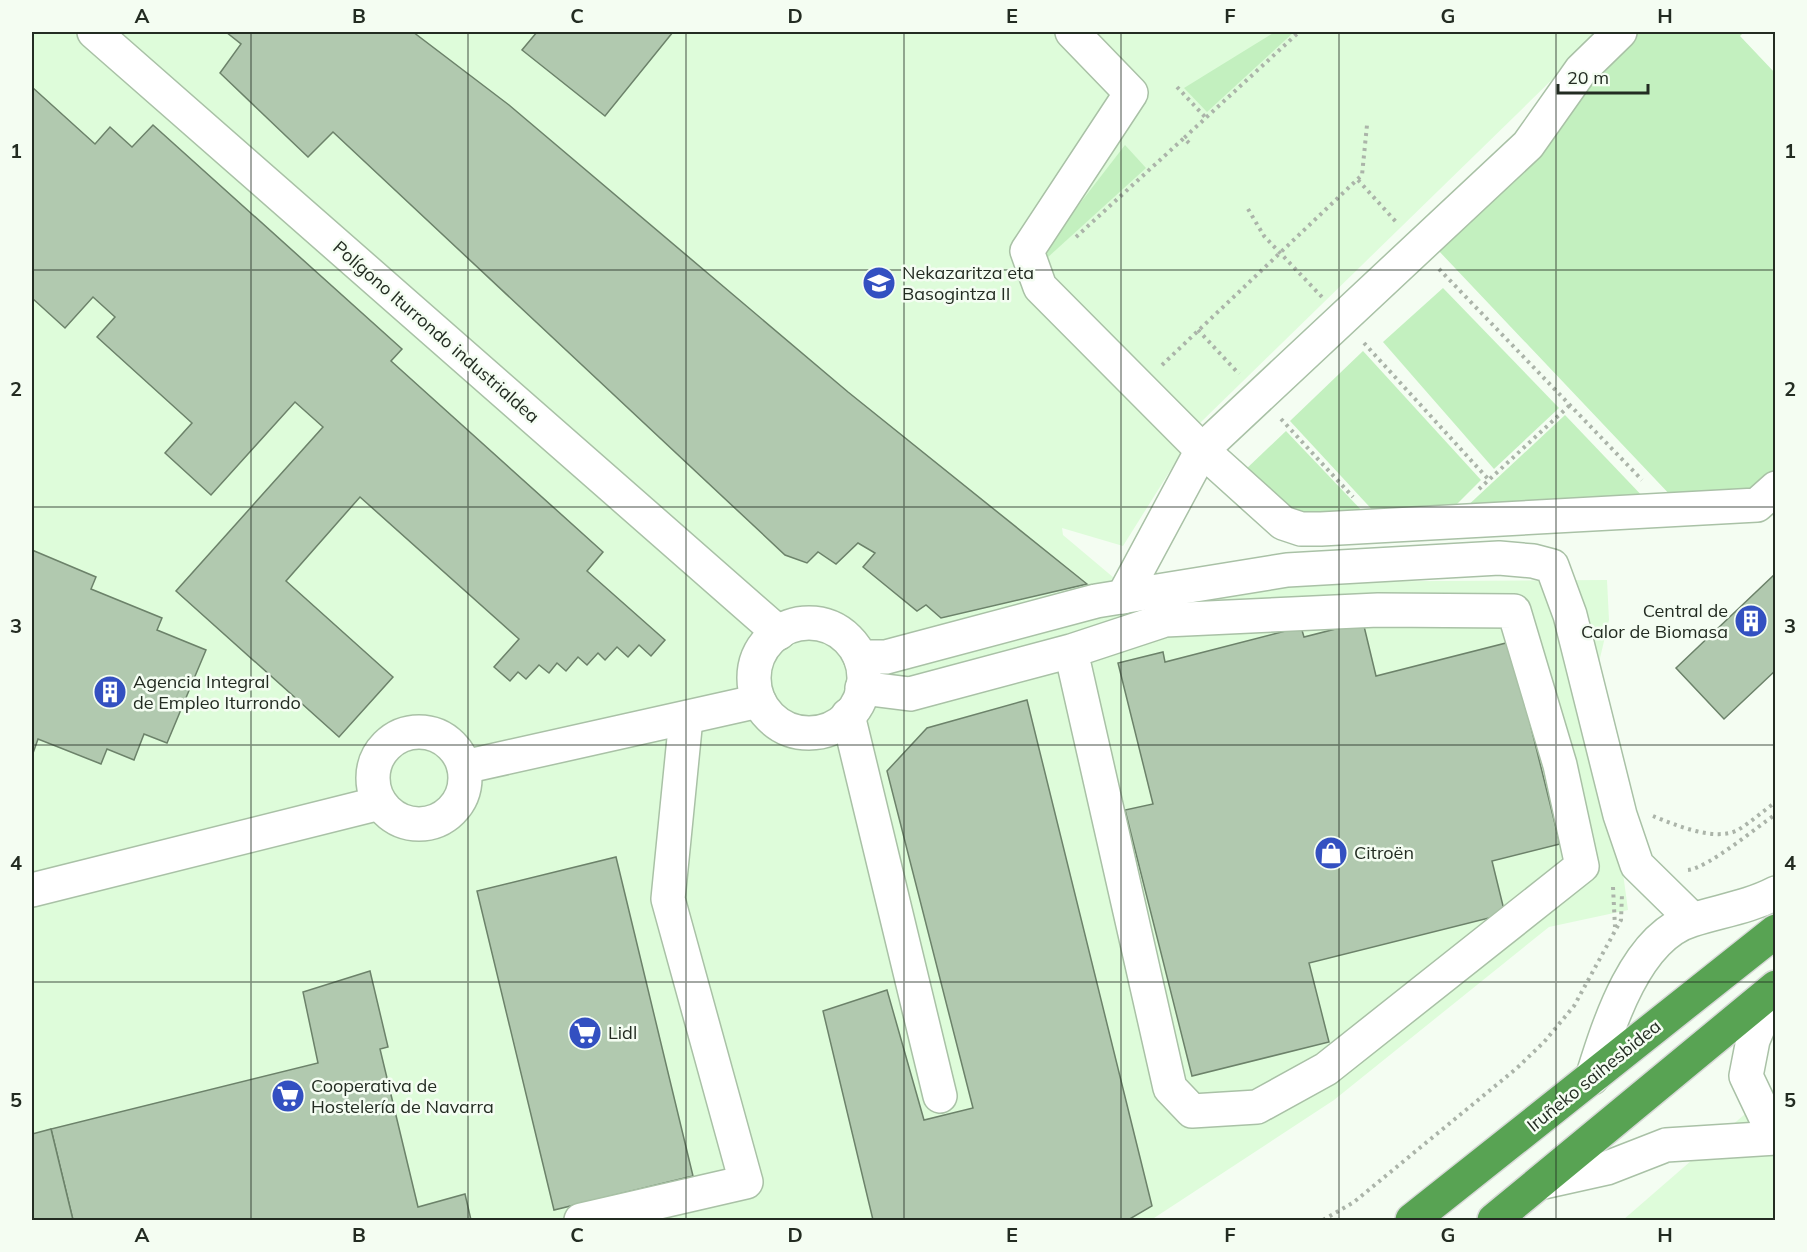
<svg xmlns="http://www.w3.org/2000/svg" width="1807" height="1252" font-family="Mulish,sans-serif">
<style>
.built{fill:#defcda}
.green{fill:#c3f0bf}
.building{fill:#b1c9af;stroke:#6c826a;stroke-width:1.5}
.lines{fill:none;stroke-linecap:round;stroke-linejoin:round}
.minor-casing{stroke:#a9c1a6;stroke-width:36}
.highway-casing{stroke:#d7d9d7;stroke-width:36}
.path{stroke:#abb4a9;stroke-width:4;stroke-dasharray:3 4.5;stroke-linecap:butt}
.minor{stroke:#fff;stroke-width:33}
.highway{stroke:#58a353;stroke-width:33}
.grid{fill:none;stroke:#232c22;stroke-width:1.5;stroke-opacity:0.55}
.labels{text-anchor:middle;stroke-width:5;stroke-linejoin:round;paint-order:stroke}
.poi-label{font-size:18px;fill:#232c22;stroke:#f4fdf2;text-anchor:start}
.street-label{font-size:18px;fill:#232c22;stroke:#f4fdf2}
.neatline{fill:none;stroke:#232c22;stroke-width:2}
.grid-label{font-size:20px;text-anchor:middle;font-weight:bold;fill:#232c22}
</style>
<rect width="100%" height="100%" fill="#f4fdf2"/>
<g class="built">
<path d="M32,32H1601L1200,423L1123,546L1062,528L1063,535L1120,583L1607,580L1609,620L1596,675L1628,910L1549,927L1334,1100L1151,1220H32Z"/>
<path d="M1775,1088V1220H1623Z"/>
</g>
<g class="green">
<path d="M1275,32H1294L1207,112L1184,88Z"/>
<path d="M1638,32H1744L1740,36L1775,73V478L1755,497L1674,499L1437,249Z"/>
<path d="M1125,145L1146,168L1047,258L1044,250Z"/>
<path d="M1443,288L1559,408L1494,469L1383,342Z"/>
<path d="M1363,351L1481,480L1449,512L1378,516L1290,421Z"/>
<path d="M1565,415L1647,501L1463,510Z"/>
<path d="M1286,431L1366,515L1293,517L1244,471Z"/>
</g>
<g class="building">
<path d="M226,32H413L509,105L848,392L1087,584L941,618L926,605L917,611L863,567L875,553L858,543L836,564L818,552L807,563L785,555L333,132L308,157L220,73L241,44Z"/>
<path d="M537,32H673L605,116L522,50Z"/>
<path d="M32,87L95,144L110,127L132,147L153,125L402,349L391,361L603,552L587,571L665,640L651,656L639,645L628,657L617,647L605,660L598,653L587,665L578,657L566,671L557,663L549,673L539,665L526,679L518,672L510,681L494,667L519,639L360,497L286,581L393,677L339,737L176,591L323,427L295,402L211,495L165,453L192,423L97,337L115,317L93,297L65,328L32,298Z"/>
<path d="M32,550L96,577L91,589L162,618L157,630L206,650L167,743L144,734L134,760L107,749L101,764L38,739L32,756Z"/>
<path d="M1776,573V670L1724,719L1676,668Z"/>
<path d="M1363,622L1376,676L1510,642L1560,844L1492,861L1505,914L1309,963L1329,1042L1192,1076L1125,810L1153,804L1118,663L1163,652L1165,662L1301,627L1304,637Z"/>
<path d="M1027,700L1152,1206L1128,1220H873L823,1011L887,990L924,1120L973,1108L887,771L927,728Z"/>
<path d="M616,857L693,1176L554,1210L477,891Z"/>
<path d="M370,971L388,1047L380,1049L418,1207L465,1194L471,1220H73L51,1129L318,1063L303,992Z"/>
<path d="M51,1129L73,1220H32V1134Z"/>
</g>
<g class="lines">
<g class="minor-casing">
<g id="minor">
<path d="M94,32L779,633"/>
<path d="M1072,32L1131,93L1027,251L1040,287L1202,450L1283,523L1301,529H1321L1757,505L1776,488"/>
<path d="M1123,597L1202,450L1528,145L1581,70L1620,32"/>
<circle cx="809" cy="678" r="55"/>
<path d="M860,657H886L1096,601L1287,570L1499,558L1533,561L1552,566L1570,615L1620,815L1637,865L1692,919"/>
<path d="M862,688L910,694L1071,651L1170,1088L1192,1111L1257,1107L1326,1069L1582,866L1560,765L1514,611L1378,610L1165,620L1071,651"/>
<path d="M848,715L940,1096"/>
<circle cx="419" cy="778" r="46"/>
<path d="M464,767L759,701"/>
<path d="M32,890L380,803"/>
<path d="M1775,988L1753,1040L1746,1076L1765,1116L1776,1124"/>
<path d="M1592,1078C1608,1027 1635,937 1692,920C1720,911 1749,907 1776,893"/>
<path d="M1544,1182L1607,1168L1666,1145L1776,1138"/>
<path d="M581,1220L746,1182L668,899L686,718"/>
</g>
</g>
<g class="highway-casing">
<g id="highway">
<path d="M1412,1220L1776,931"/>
<path d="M1494,1220L1776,987"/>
</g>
</g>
<g class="path">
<path d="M1177,87L1207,119"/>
<path d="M1189,143L1184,138L1299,32"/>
<path d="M1358,180L1398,224"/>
<path d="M1248,209L1264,236L1322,297"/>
<path d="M1076,237L1184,138"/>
<path d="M1439,269L1642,480"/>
<path d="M1198,330L1239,374"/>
<path d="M1364,343L1489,480"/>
<path d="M1162,365L1362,175L1367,125"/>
<path d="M1281,419L1353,497"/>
<path d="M1479,489L1570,405"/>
<path d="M1653,816C1675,825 1715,842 1738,830C1751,822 1763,811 1776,802"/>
<path d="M1688,870C1708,868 1757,827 1776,814"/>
<path d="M1613,887L1615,927"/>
<path d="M1323,1220L1354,1202L1517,1068L1544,1042L1574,1006L1621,920L1622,894"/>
</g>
<use href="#minor" class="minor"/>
<use href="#highway" class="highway"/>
</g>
<path class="grid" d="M251,32V1220M468,32V1220M686,32V1220M904,32V1220M1121,32V1220M1339,32V1220M1556,32V1220M32,270H1776M32,507H1776M32,745H1776M32,982H1776"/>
<defs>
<g id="university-disc" transform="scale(1.725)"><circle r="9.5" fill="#3350c1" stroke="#f4fdf2"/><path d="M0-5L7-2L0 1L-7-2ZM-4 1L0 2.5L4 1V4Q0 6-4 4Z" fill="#fff"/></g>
<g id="building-disc" transform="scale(1.725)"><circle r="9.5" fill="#3350c1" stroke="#f4fdf2"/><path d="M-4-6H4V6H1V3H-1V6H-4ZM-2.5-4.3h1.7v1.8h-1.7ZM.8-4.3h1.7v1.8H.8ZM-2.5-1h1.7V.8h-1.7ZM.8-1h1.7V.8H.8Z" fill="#fff"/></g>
<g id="shop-disc" transform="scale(1.725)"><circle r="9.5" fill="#3350c1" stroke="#f4fdf2"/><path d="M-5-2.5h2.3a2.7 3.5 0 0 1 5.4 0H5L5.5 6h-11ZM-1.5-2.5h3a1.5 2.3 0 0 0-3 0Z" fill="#fff"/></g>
<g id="supermarket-disc" transform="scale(1.725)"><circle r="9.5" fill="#3350c1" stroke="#f4fdf2"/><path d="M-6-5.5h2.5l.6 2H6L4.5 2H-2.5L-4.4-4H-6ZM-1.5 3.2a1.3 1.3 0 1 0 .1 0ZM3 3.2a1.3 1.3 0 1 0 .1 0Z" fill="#fff"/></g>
</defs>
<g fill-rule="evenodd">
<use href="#university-disc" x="879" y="283"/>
<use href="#building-disc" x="1751" y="621"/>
<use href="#building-disc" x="110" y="692"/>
<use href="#shop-disc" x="1331" y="853"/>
<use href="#supermarket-disc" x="585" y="1033"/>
<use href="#supermarket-disc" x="288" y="1096"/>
</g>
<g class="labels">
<g class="poi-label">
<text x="902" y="279">Nekazaritza eta<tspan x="902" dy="21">Basogintza II</tspan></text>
<text x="1728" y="617" text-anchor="end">Central de<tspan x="1728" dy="21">Calor de Biomasa</tspan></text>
<text x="133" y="688">Agencia Integral<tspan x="133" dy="21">de Empleo Iturrondo</tspan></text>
<text x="1354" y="859">Citroën</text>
<text x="608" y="1039">Lidl</text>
<text x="311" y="1092">Cooperativa de<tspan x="311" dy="21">Hostelería de Navarra</tspan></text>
</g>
<g class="street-label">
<text transform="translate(436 332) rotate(41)" y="6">Polígono Iturrondo industrialdea</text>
<text transform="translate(1594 1076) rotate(-39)" y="6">Iruñeko saihesbidea</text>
</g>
</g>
<rect width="1807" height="1252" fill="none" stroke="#f4fdf2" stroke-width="66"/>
<path d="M1558 84v9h90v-9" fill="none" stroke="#232c22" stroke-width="3"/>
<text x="1567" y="84" font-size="18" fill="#232c22" stroke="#f4fdf2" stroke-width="4.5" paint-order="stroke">20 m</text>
<rect x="33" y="33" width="1741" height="1186" class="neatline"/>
<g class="grid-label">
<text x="142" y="23">A</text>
<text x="359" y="23">B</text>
<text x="577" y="23">C</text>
<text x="795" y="23">D</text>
<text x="1012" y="23">E</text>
<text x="1230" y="23">F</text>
<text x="1448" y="23">G</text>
<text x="1665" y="23">H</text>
<text x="16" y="158">1</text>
<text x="1790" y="158">1</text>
<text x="16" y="396">2</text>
<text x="1790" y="396">2</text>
<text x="16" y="633">3</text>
<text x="1790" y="633">3</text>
<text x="16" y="870">4</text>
<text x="1790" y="870">4</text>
<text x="16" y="1107">5</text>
<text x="1790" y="1107">5</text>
<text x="142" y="1242">A</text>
<text x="359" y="1242">B</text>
<text x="577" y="1242">C</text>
<text x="795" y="1242">D</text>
<text x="1012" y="1242">E</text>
<text x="1230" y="1242">F</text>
<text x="1448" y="1242">G</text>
<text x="1665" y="1242">H</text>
</g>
</svg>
